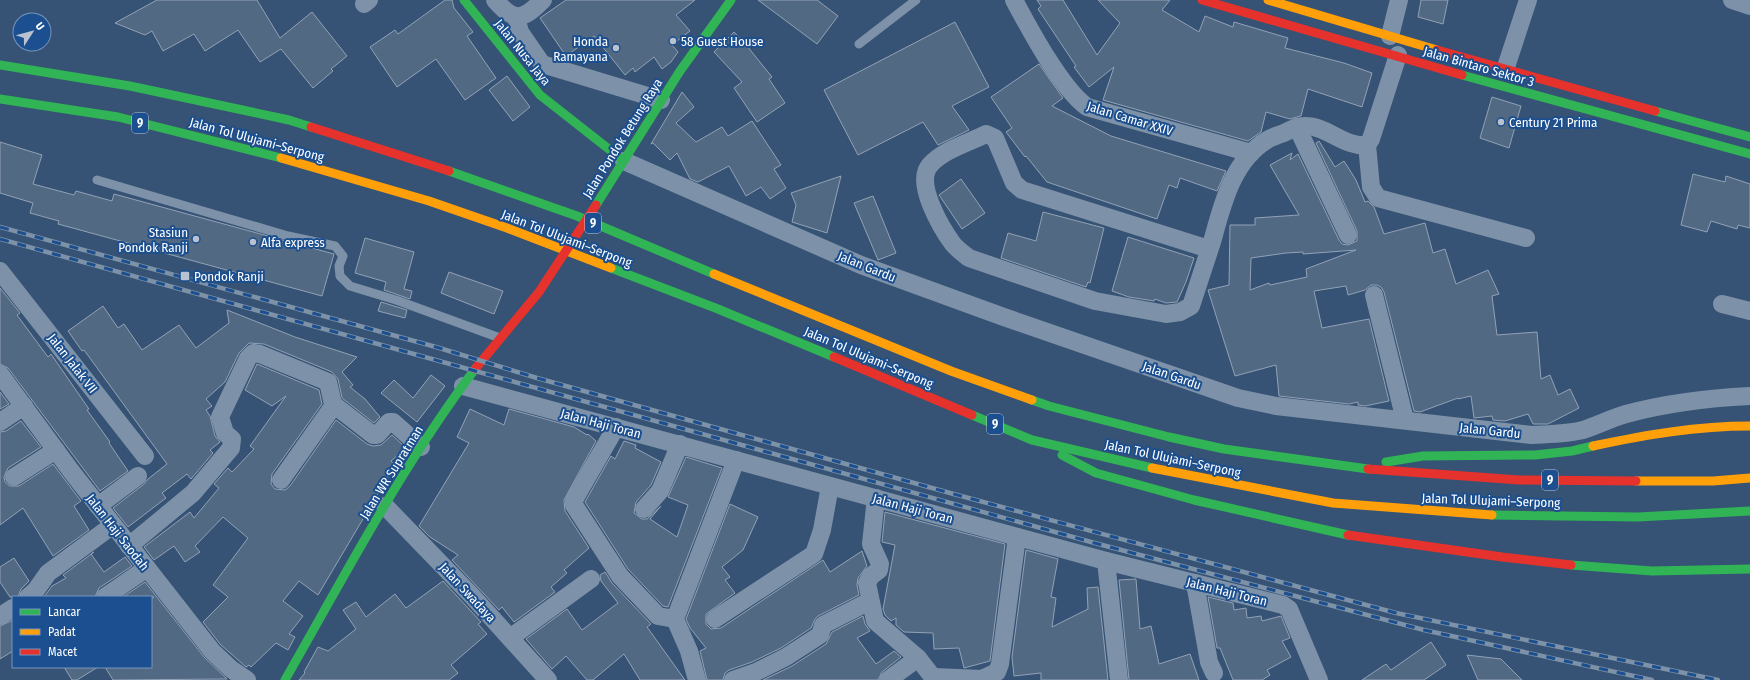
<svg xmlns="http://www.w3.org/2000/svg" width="1750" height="680" font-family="'Fira Sans Condensed',sans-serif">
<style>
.building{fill:#526984;stroke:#92a2b6;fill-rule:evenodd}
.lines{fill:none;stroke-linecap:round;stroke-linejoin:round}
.lane{stroke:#7d92a8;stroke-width:9}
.street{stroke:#7d92a8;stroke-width:18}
.fast{stroke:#30b455;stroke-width:9}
.slow{stroke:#ff9f0a;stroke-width:9}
.jam{stroke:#e5322d;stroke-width:9}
.rail-casing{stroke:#7e92a7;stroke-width:4.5}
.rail{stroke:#1b4f8f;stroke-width:3;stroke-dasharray:9;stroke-linecap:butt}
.poi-dot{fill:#b9c2ce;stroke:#1b4f8f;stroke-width:1.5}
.labels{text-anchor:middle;stroke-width:4;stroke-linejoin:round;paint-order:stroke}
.shield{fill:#1b4f8f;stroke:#bbcadd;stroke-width:1}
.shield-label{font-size:12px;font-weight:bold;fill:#fff}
.poi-label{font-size:13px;fill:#fff;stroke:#1b4f8f;text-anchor:start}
.street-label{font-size:13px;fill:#fff;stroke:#1b4f8f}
</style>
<rect width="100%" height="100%" fill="#365274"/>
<g class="building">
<path d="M157,0H257L280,38L312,12L347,56L331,69L333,71L313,88L281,49L260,62L238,30L205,51L194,34L163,51L152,31L145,35L115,23Z"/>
<path d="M445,0H452L454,8L473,32L467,36L496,78L465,100L436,59L397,87L370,47L395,30L398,34Z"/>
<path d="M566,0H695L676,15L690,31L672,45L678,52L671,62L662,69L654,57L635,72L633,68L625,75L594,36L566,56L540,18Z"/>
<path d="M758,0H817L838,16L817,44Z"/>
<path d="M1037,0H1063L1097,55L1120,23L1098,0H1170L1162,10L1199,32L1205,16L1233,27L1234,22L1288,38L1285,48L1344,63L1372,73L1362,107L1308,89L1301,116L1290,119L1266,112L1261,132L1248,141L1103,100L1114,67L1089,87L1074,67L1076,66L1038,9L1041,6Z"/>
<path d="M1421,0H1448L1443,24L1418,17Z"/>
<path d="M955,22L989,87L952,106L969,130L938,145L923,122L858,155L824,90Z"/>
<path d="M734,32L747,46L772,77L769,79L785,103L757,122L734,88L742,82L714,52Z"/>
<path d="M1039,64L1063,98L1052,106L1111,136L1226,171L1217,191L1180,178L1177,188L1169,185L1157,219L1047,182L1026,156L1025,157L1006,132L1012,128L991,97Z"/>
<path d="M507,76L530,107L513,121L489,90Z"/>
<path d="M682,92L694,107L676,123L696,142L722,127L728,136L752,121L781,165L774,169L786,188L770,199L761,187L746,196L729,166L698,182L690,179L677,153L670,160L653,143L651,144Z"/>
<path d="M1492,97L1521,106L1509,148L1480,138Z"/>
<path d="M1319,141L1335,167L1344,161L1356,180L1365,202L1368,201L1374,207L1384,234L1425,223L1433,253L1445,249L1456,284L1488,270L1499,294L1492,296L1497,335L1537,332L1541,379L1550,375L1558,395L1570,389L1579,408L1548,424H1533L1528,414L1505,421L1493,420L1492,416L1474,418L1471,396L1458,399V398L1420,412L1414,411L1384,292L1381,287L1377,285H1371L1365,290L1348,295L1346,286L1314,291L1322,328L1369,319L1389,401L1365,406L1358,405V402L1349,404L1279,396L1276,365L1235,376L1208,290L1229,285L1230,225H1255V218L1299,215L1270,165L1292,153L1290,160L1298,154L1339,240L1342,244L1348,245L1357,241V231L1316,143ZM1356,250L1306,269L1307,277L1270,285L1269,283L1250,290L1251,258L1286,253L1303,252V254Z"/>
<path d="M0,142L42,155L33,184L74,195L76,191L112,201L114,194L334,254L322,296L58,224L59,221L30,213L33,203L0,193Z"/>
<path d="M1693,174L1725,182L1726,176L1750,184V228L1738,225L1737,229L1711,221L1707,232L1681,225Z"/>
<path d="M841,176L827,233L792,222L796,205L791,193Z"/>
<path d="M961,179L985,213L962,229L939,195Z"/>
<path d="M873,196L896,253L878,260L854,203Z"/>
<path d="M1043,212L1104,228L1090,283L1088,282L1086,287L1001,258L1008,233L1036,241Z"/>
<path d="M1128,237L1194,258L1186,282L1177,302L1166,303L1155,299L1154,301L1129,297L1112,291Z"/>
<path d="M365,238L414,252L404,289L412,291L410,299L384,290L386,282L355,273Z"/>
<path d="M449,272L503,291L494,314L441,293Z"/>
<path d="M0,288L20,313L17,315L48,357L51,354L89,409L87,410L110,442L109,443L128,471L100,491L8,368L0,364Z"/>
<path d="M381,302L407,310L405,318L378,311Z"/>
<path d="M103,306L118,328L124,324L142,350L179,325L196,348L229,323L227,310L295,337L357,357L342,372L353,385L350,387L365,399L380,417L374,423L342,398L338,379L332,372L264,344L249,343L239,353L225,382L206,399L212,406L206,410L210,416L215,436L220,442L210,450L213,453L191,479L187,474L162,493L166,498L128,527L113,508L144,484L148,479L167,464L84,350L82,351L68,331Z"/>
<path d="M257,364L319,390L322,404L272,474L271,484L275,489L285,490L290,486L336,420L367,444L373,446L381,445L392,435L406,448L391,461L395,465L318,595L299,581L283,601L303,616L289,634L295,637L288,650L276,643L251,667L249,665L246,667L220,644L203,622L228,597L213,585L248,538L223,517L195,546L200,552L185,562L174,546L154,560L144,547L190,512L194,518L219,488L214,484L228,468L232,472L254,449L250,446L286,396L272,406L245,390Z"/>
<path d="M431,375L445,386L417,422L381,393L394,380L413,398Z"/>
<path d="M0,392L9,404L0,409Z"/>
<path d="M470,409L504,425L509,409L574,427L587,435L588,434L596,441L564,500L565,511L589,548L564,570L567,573L551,587L555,592L514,622L502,607L499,610L452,560L458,555L430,537L419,526L469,443L457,437Z"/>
<path d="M21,421L41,447L8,468L4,477L5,482L10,486H19L53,464L81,501L74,506L89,530L53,556L23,508L0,525V432L6,431Z"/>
<path d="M624,441L636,445L635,448L661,462L651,485L636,502L634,513L642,519H647L661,506L650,519L677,537L688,505L668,497L686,457L722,468L668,607L663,606L628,569L585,502L611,456L615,459Z"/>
<path d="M730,504L758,517L743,550L722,567L730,577L725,580L735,593L706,614V624L711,629L721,628L823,560L830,572L862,551L867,566L858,578L857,585L859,595L818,616L815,619L811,628L781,648L752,662L729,670L725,673L723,680H707L700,651L706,648L690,628L686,619Z"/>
<path d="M885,512L1005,544L990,661L964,668L959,648L934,649L933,633L904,632L896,625V618L891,621L885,615L883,609L895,545L882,542Z"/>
<path d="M1026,550L1058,559L1051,597L1056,598L1052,627L1088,609L1087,588L1098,587L1108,680H1041V673L1014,676L1012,657Z"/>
<path d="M94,552L91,554L104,572L125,557L132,566L99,588L95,597H44L52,586L66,578L63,575Z"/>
<path d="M14,558L29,581L21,589L18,597H10L0,582V567Z"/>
<path d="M605,572L612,583L651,624L647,627L685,680H640L624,654L593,680H587L566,656L552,669L526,639L567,609L582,630L618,603L601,581L600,575Z"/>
<path d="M1136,579L1140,629L1151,626L1159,664L1190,654L1199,680H1129L1119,580Z"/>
<path d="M443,581L481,622L478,624L487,634L451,665L458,673L449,680H299L305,673L304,672L318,647L328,651L356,629L343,610L356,602L366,617L395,594L406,608Z"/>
<path d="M145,582L204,657L227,679L113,680L105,667H151V599L154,597H123Z"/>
<path d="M1208,597L1233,603L1234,610L1246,608L1247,618L1261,616L1262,621L1281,616L1290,638L1282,641L1291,657L1267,670L1270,675L1262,680H1233L1220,648H1217Z"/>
<path d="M863,616L865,624L870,631L857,638L876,664L894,651L901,657L882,672L878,680H763L792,666L826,644L832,632Z"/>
<path d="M13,620V651L0,659V626Z"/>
<path d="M1431,642L1446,665L1424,680H1362L1386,664L1391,670Z"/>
<path d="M1467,655L1501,659L1522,680H1478Z"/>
<path d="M64,667H98L77,680H72Z"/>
</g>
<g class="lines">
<g class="lane">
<path d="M859,44L916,0"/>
<path d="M97,180L288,236L335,246L343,256L339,266L340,276L350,286L396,300L500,338"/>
</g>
<g class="street">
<path d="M495,0C515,23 523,20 543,0"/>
<path d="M1014,0C1030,30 1061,88 1087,107L1251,153"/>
<path d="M1732,0L1750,6"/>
<path d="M364,4L369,0"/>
<path d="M516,17L520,32L542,64L661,100"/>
<path d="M1390,36L1399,0"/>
<path d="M1505,70L1528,0"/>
<path d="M1297,127L1348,235"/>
<path d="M1367,145L1371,187L1378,198L1526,238"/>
<path d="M624,161L861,265L1001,316L1238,398L1276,406L1532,435C1549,434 1567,434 1583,430C1598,425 1612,418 1626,414C1667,403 1709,398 1750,396"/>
<path d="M1209,249L1022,190L1014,183L995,138L986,134C968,143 943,150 930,165C914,183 942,229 953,244C957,249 964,254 969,258L1095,301L1166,314L1180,312L1191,306C1198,285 1205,263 1212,242C1222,206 1232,161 1267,140C1272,137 1278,135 1284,133C1290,130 1297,126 1304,126C1326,125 1345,148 1367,145L1371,139L1398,55"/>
<path d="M0,271L145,456"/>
<path d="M1374,295L1405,420"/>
<path d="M1722,304L1750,311"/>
<path d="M0,374L71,471L212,651L231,669L247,680"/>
<path d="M463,386L1106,561L1283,605L1289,609L1319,680"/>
<path d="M0,422L24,406"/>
<path d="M616,427L574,500V505L620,576L658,616L675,619"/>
<path d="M14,477L56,450"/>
<path d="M281,480L334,405"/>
<path d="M876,498L871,544L880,564L879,570L871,576L867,583L875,621L918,658L935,680"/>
<path d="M98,506L138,476"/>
<path d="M385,506L472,596L548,680"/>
<path d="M644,509L660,491L680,444"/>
<path d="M129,546L193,493L231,448L232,439L225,433L220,417L248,358L253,353L260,354L328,382L333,404L373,435H377L389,422H393L421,447"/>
<path d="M1106,561L1119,680"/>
<path d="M1195,583L1209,662L1214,673"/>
<path d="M28,597L36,590L48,573L113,525"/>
<path d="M105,597L147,568"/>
<path d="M0,616L13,608"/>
<path d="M715,619L814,554L822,530L830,486"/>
<path d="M510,638L591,579"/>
<path d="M934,677L982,679L997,672L1000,664L1017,537"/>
<path d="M697,680L689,651L675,619L736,460"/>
<path d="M733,680L756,672L786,657L820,635L823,625L870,601"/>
<path d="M888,680L918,658"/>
</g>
<g class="fast">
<path d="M464,0L540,95L624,161"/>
<path d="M0,65L130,86L289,120L311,127"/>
<path d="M1462,75L1750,154"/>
<path d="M0,99L118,117L281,158"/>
<path d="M1655,111L1750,137"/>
<path d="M449,171L577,216L714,274"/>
<path d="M596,205L680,71L731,0"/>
<path d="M611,268L718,309L834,357"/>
<path d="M1032,400L1049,406L1169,437L1224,449L1368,469"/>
<path d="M972,415L1032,440L1152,468"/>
<path d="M1062,455L1096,473L1194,500L1348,535"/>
<path d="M1386,462L1423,456L1535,455L1572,451L1593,446"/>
<path d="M1492,515L1638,517L1750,511"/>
<path d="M1571,565L1652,571L1750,569"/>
<path d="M285,680C345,575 402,466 475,369"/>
</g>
<g class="slow">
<path d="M1268,0L1437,50"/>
<path d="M281,158L429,201L507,228L611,268"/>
<path d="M714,274L951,371L1032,400"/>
<path d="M1593,446C1645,435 1696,426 1750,426"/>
<path d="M1152,468L1333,503L1492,515"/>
<path d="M1636,481H1713L1750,478"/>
</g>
<g class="jam">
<path d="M1202,0L1462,75"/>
<path d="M1437,50L1655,111"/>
<path d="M311,127L449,171"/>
<path d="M834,357L972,415"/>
<path d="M475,369L539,292L596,205"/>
<path d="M1368,469L1519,480L1636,481"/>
<path d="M1348,535L1502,557L1571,565"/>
</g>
<g class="rail-casing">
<g id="rail">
<path d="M0,227L436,347L537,378L950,493L1396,613L1718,680"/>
<path d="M0,239L1091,542L1424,630L1652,680"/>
</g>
</g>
<use href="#rail" class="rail"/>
</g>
<g class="poi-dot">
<circle cx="673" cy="41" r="4"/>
<circle cx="616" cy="48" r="4"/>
<circle cx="1501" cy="122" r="4"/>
<circle cx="196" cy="239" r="4"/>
<circle cx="253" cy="242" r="4"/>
<rect x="180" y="271" width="10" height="10" rx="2"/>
</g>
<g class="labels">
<g class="shield">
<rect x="132" y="113" width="16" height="20" rx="3"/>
<rect x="585" y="213" width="16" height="20" rx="3"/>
<rect x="987" y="414" width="16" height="20" rx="3"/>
<rect x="1542" y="470" width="16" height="20" rx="3"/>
</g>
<g class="shield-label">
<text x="140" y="127">9</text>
<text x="593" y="227">9</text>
<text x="995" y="428">9</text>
<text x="1550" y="484">9</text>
</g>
<g class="poi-label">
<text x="608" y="46" text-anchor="end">Honda<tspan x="608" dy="15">Ramayana</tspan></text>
<text x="681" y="46">58 Guest House</text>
<text x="1509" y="127">Century 21 Prima</text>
<text x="188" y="237" text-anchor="end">Stasiun<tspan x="188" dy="15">Pondok Ranji</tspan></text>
<text x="261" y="247">Alfa express</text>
<text x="194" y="281">Pondok Ranji</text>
</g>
<g class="street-label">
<text transform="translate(523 52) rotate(51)" y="5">Jalan Nusa Jaya</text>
<text transform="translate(1479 66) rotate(16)" y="5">Jalan Bintaro Sektor 3</text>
<text transform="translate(1130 118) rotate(17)" y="5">Jalan Camar XXIV</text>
<text transform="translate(622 138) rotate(-58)" y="5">Jalan Pondok Betung Raya</text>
<text transform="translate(257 139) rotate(15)" y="5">Jalan Tol Ulujami–Serpong</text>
<text transform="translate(567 238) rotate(21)" y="5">Jalan Tol Ulujami–Serpong</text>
<text transform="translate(867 266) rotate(22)" y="5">Jalan Gardu</text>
<text transform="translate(869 357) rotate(23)" y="5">Jalan Tol Ulujami–Serpong</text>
<text transform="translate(73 363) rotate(52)" y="5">Jalan Jalak VII</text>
<text transform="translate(1172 375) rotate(19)" y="5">Jalan Gardu</text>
<text transform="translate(601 423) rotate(15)" y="5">Jalan Haji Toran</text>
<text transform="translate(1490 430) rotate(6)" y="5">Jalan Gardu</text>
<text transform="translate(1173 458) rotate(12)" y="5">Jalan Tol Ulujami–Serpong</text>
<text transform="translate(391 472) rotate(-58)" y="5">Jalan WR Supratman</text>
<text transform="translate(1491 500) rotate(2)" y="5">Jalan Tol Ulujami–Serpong</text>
<text transform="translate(913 508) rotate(15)" y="5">Jalan Haji Toran</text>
<text transform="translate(118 532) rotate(52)" y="5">Jalan Haji Saodah</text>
<text transform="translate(1227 591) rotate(14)" y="5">Jalan Haji Toran</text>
<text transform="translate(468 592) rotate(47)" y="5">Jalan Swadaya</text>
</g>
</g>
<rect x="12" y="596" width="140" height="72" fill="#1b4f8f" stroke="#7695bc"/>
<rect x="20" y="609" width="20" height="6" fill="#30b455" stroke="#7695bc"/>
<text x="48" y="616" font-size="12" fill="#ffffff">Lancar</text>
<rect x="20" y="629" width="20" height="6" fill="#ff9f0a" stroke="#7695bc"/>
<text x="48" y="636" font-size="12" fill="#ffffff">Padat</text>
<rect x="20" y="649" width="20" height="6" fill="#e5322d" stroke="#7695bc"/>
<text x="48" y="656" font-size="12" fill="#ffffff">Macet</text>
<g transform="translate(32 32) rotate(54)"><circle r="19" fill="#1b4f8f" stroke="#7695bc"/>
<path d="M0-3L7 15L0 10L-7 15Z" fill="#b9c2ce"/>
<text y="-6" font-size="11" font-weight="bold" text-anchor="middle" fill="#ffffff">U</text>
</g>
</svg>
